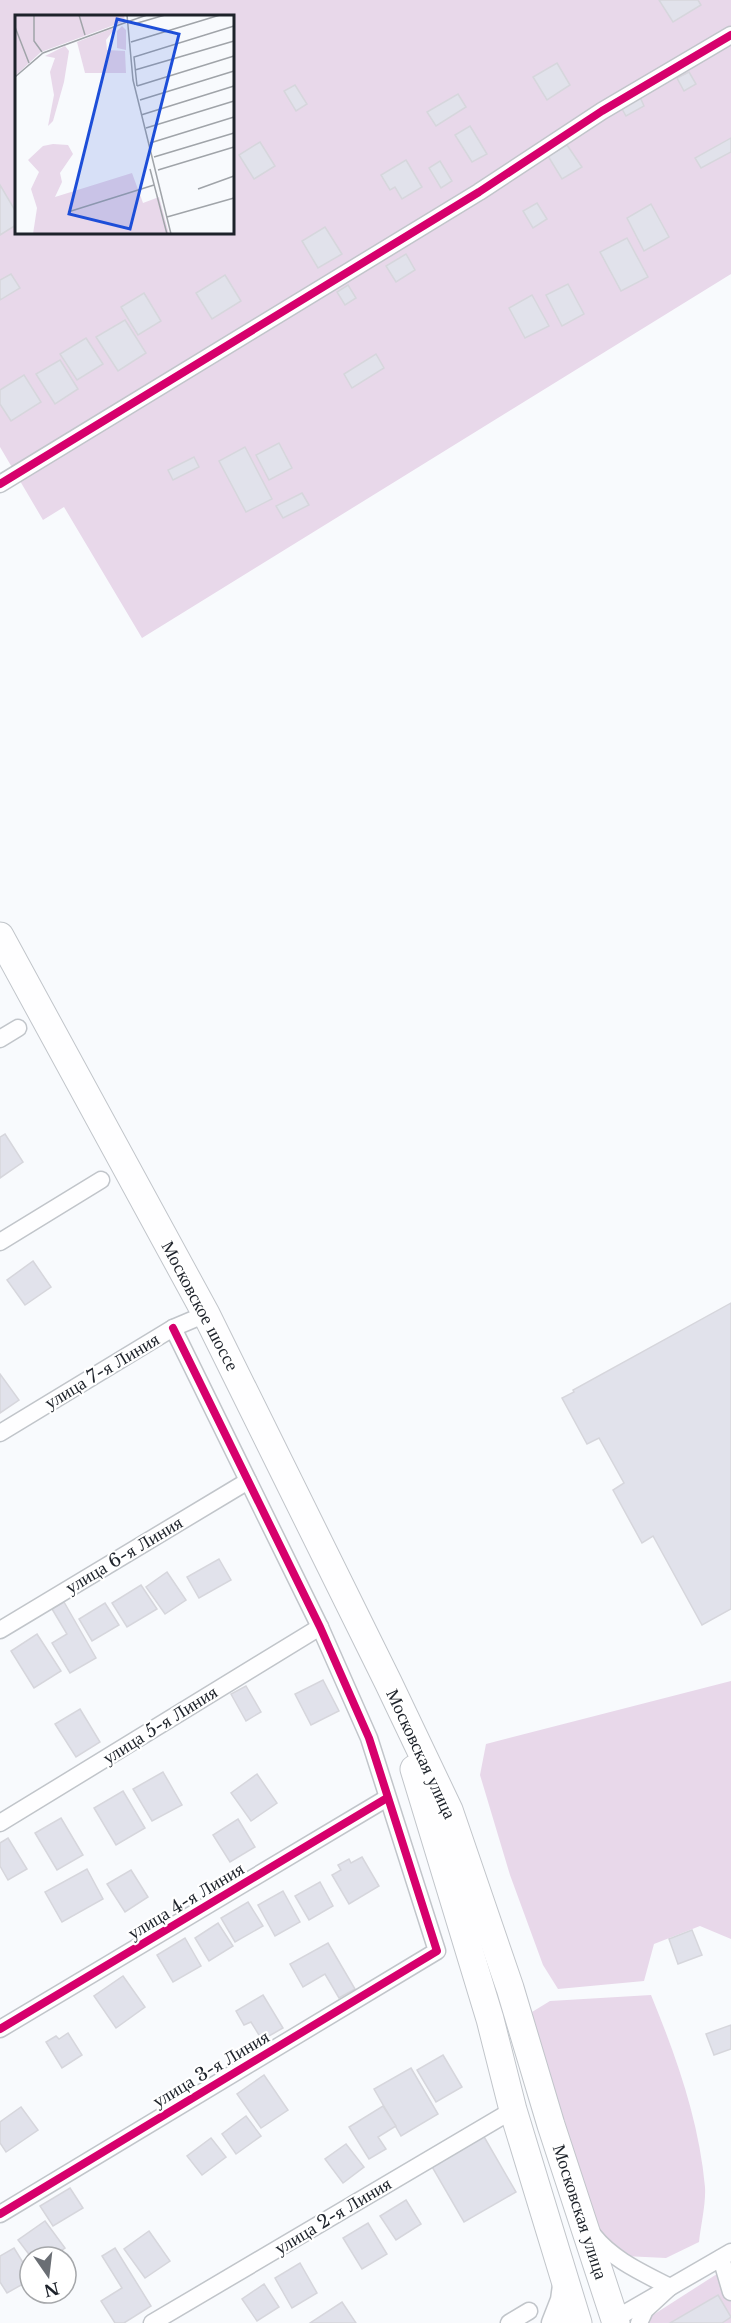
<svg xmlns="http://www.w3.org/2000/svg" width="731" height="2323" font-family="'Libre Baskerville',serif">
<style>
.green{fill:#e8d8ea;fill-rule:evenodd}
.building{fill:#e1e2eb;stroke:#d6d6dc;stroke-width:1.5}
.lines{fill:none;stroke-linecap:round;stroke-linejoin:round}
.minor-casing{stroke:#c1c5ca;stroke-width:19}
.secondary-casing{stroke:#c1c5ca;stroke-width:25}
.trunk-casing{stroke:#c1c5ca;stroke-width:29}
.minor{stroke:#fefeff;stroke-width:16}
.secondary{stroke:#fefeff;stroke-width:22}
.trunk{stroke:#fefeff;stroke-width:27}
.cycleway-casing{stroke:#fff;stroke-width:11}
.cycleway{stroke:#d6006c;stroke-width:8}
.labels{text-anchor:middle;stroke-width:4.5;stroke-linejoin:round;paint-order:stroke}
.street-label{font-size:18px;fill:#1d222a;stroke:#fff}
.inset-road{fill:none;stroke:#a0a4a9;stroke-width:1.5}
.view{fill:#1d4ed8;fill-opacity:0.15;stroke:#1d4ed8;stroke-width:3}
.inset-edge{fill:none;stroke:#1d222a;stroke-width:3}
</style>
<rect width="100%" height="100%" fill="#f8fafd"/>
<g class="green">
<path d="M0,0H731V274L142,638L64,507L43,520L0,447ZM16,16H232V232H16Z"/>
<path d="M731,1681V1939L700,1926L654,1944L644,1981L558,1989L543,1965L510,1875L480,1775L486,1744Z"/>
<path d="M651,1995C676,2056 699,2120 705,2187C706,2204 701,2224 699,2242L666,2258L624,2256L601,2232L565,2135L532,2012L550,2001Z"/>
<path d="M731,2265V2323H642V2322Z"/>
</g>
<g class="building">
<path d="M659,0H698L701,5L673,22Z"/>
<path d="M557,63L570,85L547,100L533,77Z"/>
<path d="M689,72L696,84L684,91L677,78Z"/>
<path d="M295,85L307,104L296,111L284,91Z"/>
<path d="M458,94L466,107L436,126L427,112Z"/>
<path d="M640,97L644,106L626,116L621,107Z"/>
<path d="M470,126L487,154L472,162L455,135Z"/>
<path d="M731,138V152L701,168L695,158Z"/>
<path d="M260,142L275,166L254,179L239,155Z"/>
<path d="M567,145L582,167L562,179L548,156Z"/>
<path d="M406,160L422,187L402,199L395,187L390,190L381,175Z"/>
<path d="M440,161L452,181L441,188L429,168Z"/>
<path d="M0,185L16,212V225L0,235Z"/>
<path d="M537,203L547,219L533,228L523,211Z"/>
<path d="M651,204L669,237L644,251L627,218Z"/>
<path d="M325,227L342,254L318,268L302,241Z"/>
<path d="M627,238L648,277L621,291L600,252Z"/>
<path d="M406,254L415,270L396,282L386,266Z"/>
<path d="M11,274L20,288L0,300V280Z"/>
<path d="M225,275L241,301L212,319L196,293Z"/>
<path d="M568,284L584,314L562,326L546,295Z"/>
<path d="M348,285L356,298L345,305L337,292Z"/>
<path d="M144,293L161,321L138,335L121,307Z"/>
<path d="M532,295L549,326L525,338L509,308Z"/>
<path d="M125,320L146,353L118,371L96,337Z"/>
<path d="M86,338L103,364L77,380L60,354Z"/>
<path d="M376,354L384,368L352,388L344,374Z"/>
<path d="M60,360L78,389L55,404L36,374Z"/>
<path d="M24,375L41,402L11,421L0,404V390Z"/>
<path d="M279,443L292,468L269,480L256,455Z"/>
<path d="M245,447L272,499L246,512L219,461Z"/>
<path d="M194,457L199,467L173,480L168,470Z"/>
<path d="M302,493L309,505L283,518L276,506Z"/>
<path d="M5,1134L23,1162L0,1178V1137Z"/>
<path d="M33,1261L51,1287L25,1305L7,1280Z"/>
<path d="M731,1303V1609L702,1625L653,1536L642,1543L613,1490L624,1483L599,1438L587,1444L562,1398L574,1392L573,1390Z"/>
<path d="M0,1374L19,1400L0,1413Z"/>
<path d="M219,1559L231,1580L199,1598L187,1577Z"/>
<path d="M167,1572L186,1600L165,1614L146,1587Z"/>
<path d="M141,1585L157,1609L127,1627L112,1603Z"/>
<path d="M64,1602L96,1658L70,1673L52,1643L67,1634L52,1609Z"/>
<path d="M105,1603L119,1625L92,1641L79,1619Z"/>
<path d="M37,1634L61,1671L34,1688L11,1651Z"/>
<path d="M323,1680L339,1711L311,1725L295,1694Z"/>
<path d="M246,1686L261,1712L246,1721L231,1694Z"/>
<path d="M80,1709L100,1742L76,1757L55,1724Z"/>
<path d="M163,1772L182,1805L152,1821L133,1789Z"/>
<path d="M257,1774L277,1803L251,1821L231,1793Z"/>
<path d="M123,1791L145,1828L116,1845L94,1808Z"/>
<path d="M61,1818L83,1855L57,1870L35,1833Z"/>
<path d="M238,1819L255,1847L230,1862L213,1835Z"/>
<path d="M8,1838L27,1869L8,1880L0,1866V1843Z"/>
<path d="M362,1857L379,1886L349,1904L332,1875L341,1870L338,1865L349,1859L351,1863Z"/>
<path d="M87,1869L103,1899L62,1922L45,1892Z"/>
<path d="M131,1870L148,1897L125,1912L107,1884Z"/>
<path d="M320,1882L333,1906L309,1920L295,1896Z"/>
<path d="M283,1891L300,1922L275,1936L258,1905Z"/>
<path d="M248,1902L263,1926L235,1942L221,1918Z"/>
<path d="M218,1923L233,1946L209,1961L195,1938Z"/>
<path d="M692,1930L702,1955L678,1964L669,1939Z"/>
<path d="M185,1938L201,1966L173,1982L157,1955Z"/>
<path d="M328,1943L355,1989L339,1998L325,1974L303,1987L290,1964Z"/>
<path d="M123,1976L145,2007L116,2028L94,1996Z"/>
<path d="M263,1995L283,2028L262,2040L251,2022L244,2025L236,2011Z"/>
<path d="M731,2025V2049L714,2055L706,2034Z"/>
<path d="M68,2033L82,2055L62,2068L46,2042L56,2036L59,2039Z"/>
<path d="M443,2055L462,2087L436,2102L417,2070Z"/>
<path d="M411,2068L438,2114L401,2136L374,2089Z"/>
<path d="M264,2075L288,2110L261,2128L237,2094Z"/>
<path d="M383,2106L396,2126L378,2137L386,2149L369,2159L349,2127Z"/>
<path d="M21,2107L38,2130L6,2152L0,2143V2122Z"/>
<path d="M246,2116L261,2136L236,2154L222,2134Z"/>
<path d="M483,2135L516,2192L464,2222L431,2165Z"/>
<path d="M211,2138L226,2157L202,2175L187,2156Z"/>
<path d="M346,2144L364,2167L343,2183L325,2159Z"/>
<path d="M70,2188L83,2208L53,2226L40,2206Z"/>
<path d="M406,2200L421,2224L396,2240L380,2216Z"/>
<path d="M45,2221L65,2248L52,2257H31L18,2240Z"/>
<path d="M368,2223L387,2254L362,2269L343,2238Z"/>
<path d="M149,2231L170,2261L145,2278L124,2249Z"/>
<path d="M14,2248L30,2274V2280L7,2293L0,2282V2256Z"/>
<path d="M115,2248L151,2306L124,2323H115L101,2301L122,2288L102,2256Z"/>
<path d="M300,2263L317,2293L292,2308L275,2278Z"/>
<path d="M264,2284L279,2307L257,2321L242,2299Z"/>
<path d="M718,2295L731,2317L722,2323H670Z"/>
<path d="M342,2302L356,2323H310Z"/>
</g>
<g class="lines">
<g class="minor-casing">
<g id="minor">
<path d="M0,484L479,192L602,111L731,35"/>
<path d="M0,1039L18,1028"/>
<path d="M0,1242L101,1180"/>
<path d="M0,1433L173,1328L206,1314"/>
<path d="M0,1630L248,1481"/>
<path d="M0,1823L320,1627"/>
<path d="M0,2029L387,1798"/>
<path d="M0,2214L437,1951L369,1738L320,1627L173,1328"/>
<path d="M593,2235C613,2260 641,2272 670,2287L645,2310L639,2323"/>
<path d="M721,2258L731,2292"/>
<path d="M615,2319L731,2252"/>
<path d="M152,2323L513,2110"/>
<path d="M509,2323L529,2311"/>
</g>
</g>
<g class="secondary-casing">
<path id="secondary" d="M553,2323L562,2300L565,2278"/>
</g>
<g class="trunk-casing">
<g id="trunk">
<path d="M0,936L206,1314L388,1682L449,1810L510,1988L551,2125L616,2323"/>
<path d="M414,1769L490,2019L513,2110L578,2323"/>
</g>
</g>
<use href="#minor" class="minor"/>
<use href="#secondary" class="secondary"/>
<use href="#trunk" class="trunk"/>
<g class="cycleway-casing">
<g id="cycleway">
<path d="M0,484L479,192L602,111L731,35"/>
<path d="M0,2029L387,1798"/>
<path d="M0,2214L437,1951L369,1738L320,1627L173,1328"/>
</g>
</g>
<use href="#cycleway" class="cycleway"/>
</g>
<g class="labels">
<g class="street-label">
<text transform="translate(200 1306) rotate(62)" y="6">Московское шоссе</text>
<text transform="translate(102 1371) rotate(-31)" y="6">улица 7-я Линия</text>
<text transform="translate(124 1555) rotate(-31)" y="6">улица 6-я Линия</text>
<text transform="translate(160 1725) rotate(-32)" y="6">улица 5-я Линия</text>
<text transform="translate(421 1754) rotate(65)" y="6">Московская улица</text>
<text transform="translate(186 1901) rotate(-31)" y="6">улица 4-я Линия</text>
<text transform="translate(211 2069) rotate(-31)" y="6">улица 3-я Линия</text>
<text transform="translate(580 2212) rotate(72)" y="6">Московская улица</text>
<text transform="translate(333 2216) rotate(-31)" y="6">улица 2-я Линия</text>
</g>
</g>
<g transform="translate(15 15)">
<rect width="219" height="219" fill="#f8fafd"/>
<path d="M0,0H109L110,6L26,37L0,61ZM107,11L111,15V35L102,33V16ZM101,12L91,25L92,35L110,36L111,58H70L62,27ZM50,31L54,36L49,67L38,106L33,111L39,80L35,57L40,43L30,41ZM38,129L53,130L58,139L45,158L47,167L40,182L117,158L128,188L144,182L154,219H18L22,193L16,174L24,157L13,145L28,131Z" fill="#e8d8ea"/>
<path class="inset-road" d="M19,0V26L27,37M64,0L70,20M112,0L118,65L156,219M112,7L132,0M119,9L150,0M0,12L14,48M116,27L205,0M120,55L219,26M0,62L28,38L112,7M122,71L119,42L219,11M122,71L219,41M125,85L219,56M126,100L219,71M131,113L219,86M135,128L219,102M139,142L219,118M135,154L152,219M143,155L219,132M183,174L219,161M53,197L139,170M152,202L219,183"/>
<path class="view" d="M102,4L164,19L115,214L54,199Z"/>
<rect width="219" height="219" class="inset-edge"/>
</g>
<g transform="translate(48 2275) rotate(166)"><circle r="28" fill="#ffffff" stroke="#a5a7aa" stroke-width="1.5"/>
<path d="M0-4.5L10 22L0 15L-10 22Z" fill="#6a6e74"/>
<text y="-9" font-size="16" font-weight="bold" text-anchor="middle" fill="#1d222a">N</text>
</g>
</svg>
